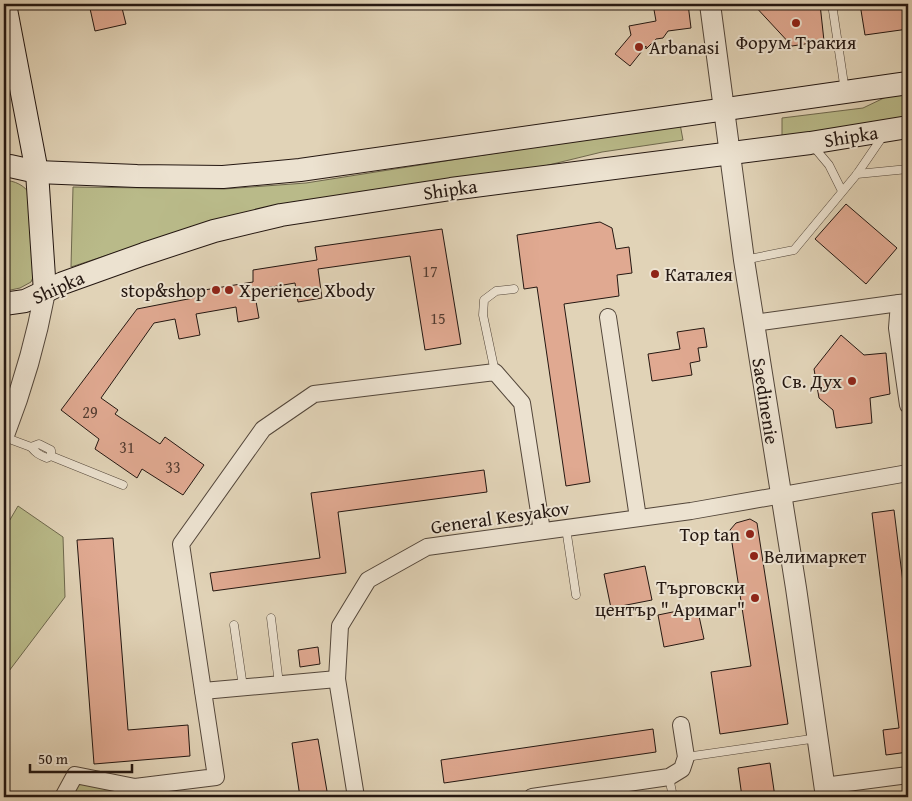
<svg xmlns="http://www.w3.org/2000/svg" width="912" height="801" font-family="'Gentium Book Plus',serif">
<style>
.green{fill:#b9ba89;stroke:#6e684d}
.building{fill:#e0a991;stroke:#241711}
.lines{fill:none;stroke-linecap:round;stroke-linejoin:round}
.service-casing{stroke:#53463a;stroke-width:9}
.minor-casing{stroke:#53463a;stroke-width:18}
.tertiary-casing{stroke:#53463a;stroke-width:22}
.secondary-casing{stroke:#241711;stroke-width:24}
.service{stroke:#ece2d0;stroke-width:8}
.minor{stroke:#ece2d0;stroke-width:16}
.tertiary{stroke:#ece2d0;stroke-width:20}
.secondary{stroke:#ece2d0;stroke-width:22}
.poi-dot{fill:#8f2418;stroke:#ece2d0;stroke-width:2}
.labels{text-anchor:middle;stroke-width:4;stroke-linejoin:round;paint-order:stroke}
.number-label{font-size:16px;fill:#533c31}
.poi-label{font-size:19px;fill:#241711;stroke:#ece2d0;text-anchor:start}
.street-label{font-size:19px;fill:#241711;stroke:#ece2d0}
</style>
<rect width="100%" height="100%" fill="#e1d3b7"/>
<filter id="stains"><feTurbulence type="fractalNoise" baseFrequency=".004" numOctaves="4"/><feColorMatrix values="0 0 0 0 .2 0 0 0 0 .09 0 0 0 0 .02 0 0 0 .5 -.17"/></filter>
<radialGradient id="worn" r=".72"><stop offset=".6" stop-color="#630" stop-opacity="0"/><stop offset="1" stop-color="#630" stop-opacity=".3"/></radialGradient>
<g class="green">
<path d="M908,94V119L782,137V118L863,108L886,97Z"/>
<path d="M680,124L683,140L602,152L524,171L202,224L71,267L73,187L224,189L306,183Z"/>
<path d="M4,180C15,181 24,185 30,194L37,268L31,282L20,288L6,291H4Z"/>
<path d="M18,506L63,537L65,597L9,671L4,665V530Z"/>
<path d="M78,778L113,786L106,797H68Z"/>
</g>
<g class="building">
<path d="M89,4H121L126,24L95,31Z"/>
<path d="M653,4H688L691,28L668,31L663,38L656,39L646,49V46L630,66L615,54L631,35L629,26L656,21Z"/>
<path d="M753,4H820L824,41L792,46Z"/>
<path d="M860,4H908V29L865,35Z"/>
<path d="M846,204L897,248L866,284L815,239Z"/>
<path d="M600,222L612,228L616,249L629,247L632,273L617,275L619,296L564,304L590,482L566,486L537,287L524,289L517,235Z"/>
<path d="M442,229L461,344L425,350L410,256L318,269L322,298L298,302L295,283L254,290L259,318L238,322L236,307L196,314L200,335L179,339L175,319L154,323L101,398L118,410L115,414L160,444L165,437L204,465L183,495L142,469L137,478L95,449L99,439L61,410L137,309L193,298L192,292L253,282V270L317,260L315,247Z"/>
<path d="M704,328L707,347L698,348L700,361L690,363L692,375L652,381L648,354L680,349L677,332Z"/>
<path d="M841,335L864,355L886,353L890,394L870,398L872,423L836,428L833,410L819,398L814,369Z"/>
<path d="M484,470L487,492L338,512L346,573L213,591L210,573L320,558L311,493Z"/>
<path d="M894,510L908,623V752L886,755L883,730L899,728L872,513Z"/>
<path d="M750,519L757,523L788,724L720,734L711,672L751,666L730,530L736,523Z"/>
<path d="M113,538L128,730L188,725L190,756L94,764L77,540Z"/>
<path d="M645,566L652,600L611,608L604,574Z"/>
<path d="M697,607L704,639L664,647L658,615Z"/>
<path d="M318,647L320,664L300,667L298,650Z"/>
<path d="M653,729L656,752L444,783L441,760Z"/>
<path d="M318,739L328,797H300L292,743Z"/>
<path d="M770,763L775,797H742L738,768Z"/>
</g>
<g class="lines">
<g class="service-casing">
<g id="service">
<path d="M832,4L845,91"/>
<path d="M813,146L829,165L842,191"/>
<path d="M857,174L908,169"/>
<path d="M744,260L794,250L857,174L883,136"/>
<path d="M495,372L483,315L484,300L496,291L514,289"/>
<path d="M4,437L31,447L39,444L51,450V456"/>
<path d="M31,447C36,453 39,455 47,458L51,456L123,485"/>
<path d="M566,528L576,595"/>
<path d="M271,618L279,684"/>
<path d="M234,625L243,687"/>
<path d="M686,757L818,738"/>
<path d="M669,777L673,797"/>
</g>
</g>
<g class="minor-casing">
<g id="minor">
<path d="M908,302L899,303L897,328L908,405"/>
<path d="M608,317L638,518"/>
<path d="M754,323L899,303"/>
<path d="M203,691L181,544L263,429L314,394L495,372L522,403L542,531"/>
<path d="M824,786L908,775"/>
<path d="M63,797L75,775L135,787L216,777L203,691L337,679"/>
<path d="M356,797L337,679L340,626L368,580L427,547L691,511L908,473"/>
<path d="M532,797L669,777L682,769L686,757L681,725"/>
</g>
</g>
<g class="tertiary-casing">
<g id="tertiary">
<path d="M710,4L744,260L796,588L826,797"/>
<path d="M4,435C22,389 36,341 45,292"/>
</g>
</g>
<g class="secondary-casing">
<g id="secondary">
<path d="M5,4L37,172L45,292"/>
<path d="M4,166H10L37,172L137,176L223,177L300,170L908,83"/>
<path d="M4,304L25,301L63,283L144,254L214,231L281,215L451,189L810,143L908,127"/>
</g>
</g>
<use href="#service" class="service"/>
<use href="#minor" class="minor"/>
<use href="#tertiary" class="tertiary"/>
<use href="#secondary" class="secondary"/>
</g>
<g class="poi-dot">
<circle cx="796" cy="23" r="5"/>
<circle cx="639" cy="47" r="5"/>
<circle cx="655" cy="274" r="5"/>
<circle cx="216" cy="290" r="5"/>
<circle cx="229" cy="290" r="5"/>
<circle cx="852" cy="381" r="5"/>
<circle cx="750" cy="534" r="5"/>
<circle cx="754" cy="556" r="5"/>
<circle cx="755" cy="598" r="5"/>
</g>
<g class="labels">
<g class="number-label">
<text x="430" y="277">17</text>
<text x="438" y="324">15</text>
<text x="90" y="418">29</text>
<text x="127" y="453">31</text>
<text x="173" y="473">33</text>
</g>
<g class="poi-label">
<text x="796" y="49" text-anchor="middle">Форум Тракия</text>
<text x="649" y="54">Аrbanasi</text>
<text x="665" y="281">Каталея</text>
<text x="206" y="297" text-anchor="end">stop&amp;shop</text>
<text x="239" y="297">Xperience Xbody</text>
<text x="842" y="388" text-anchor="end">Св. Дух</text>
<text x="740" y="541" text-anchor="end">Top tan</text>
<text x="764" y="563">Велимаркет</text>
<text x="745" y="594" text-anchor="end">Търговски<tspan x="745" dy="22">център " Аримаг"</tspan></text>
</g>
<g class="street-label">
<text transform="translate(851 136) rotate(-9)" y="7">Shipka</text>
<text transform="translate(450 189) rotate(-8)" y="7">Shipka</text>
<text transform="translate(58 287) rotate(-24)" y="7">Shipka</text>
<text transform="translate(766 401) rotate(81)" y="7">Saedinenie</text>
<text transform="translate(500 517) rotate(-8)" y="7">General Kesyakov</text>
</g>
</g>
<rect width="912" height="801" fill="none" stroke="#e1d3b7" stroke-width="20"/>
<rect x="5" y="5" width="902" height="791" fill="none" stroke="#241711" stroke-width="2.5"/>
<rect x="10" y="10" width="892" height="781" fill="none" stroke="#241711"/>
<path d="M30 764v8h102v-8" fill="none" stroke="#241711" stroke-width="2.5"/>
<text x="38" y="764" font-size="15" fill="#241711" stroke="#ece2d0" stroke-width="4" paint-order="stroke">50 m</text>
<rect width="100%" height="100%" filter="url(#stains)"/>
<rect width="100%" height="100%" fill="url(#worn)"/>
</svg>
